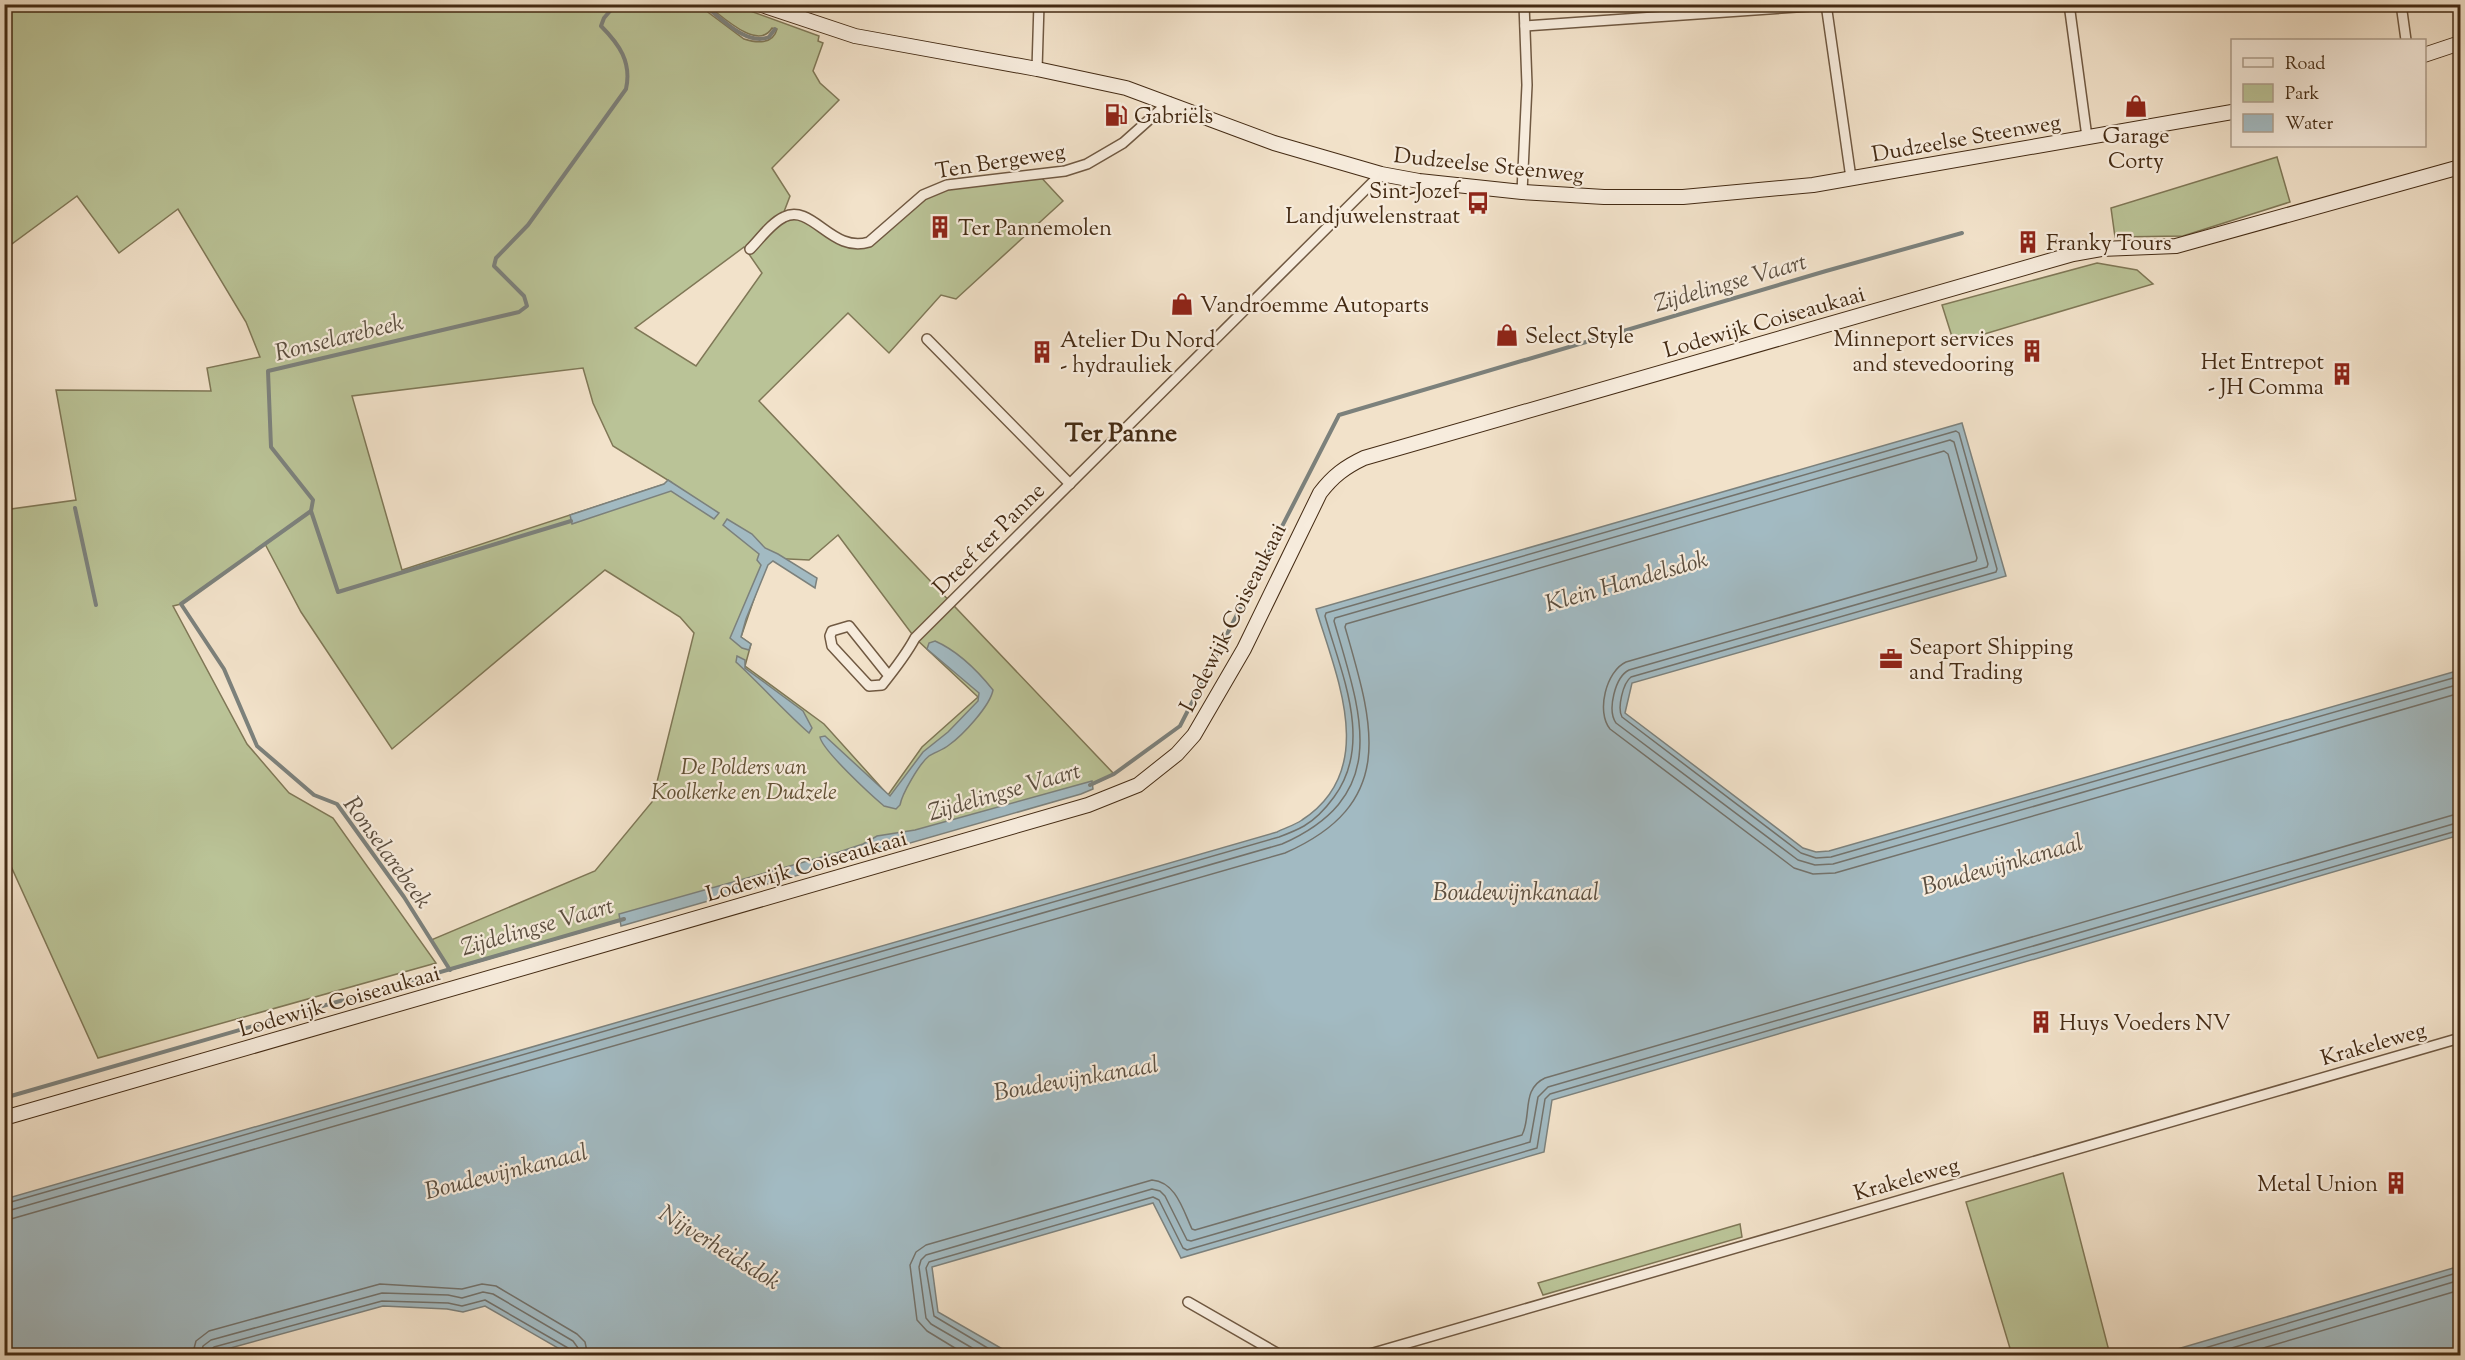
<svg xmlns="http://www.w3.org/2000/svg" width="2465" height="1360" font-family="'Sorts Mill Goudy',serif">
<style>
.green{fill:#bac397;stroke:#7f7756;stroke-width:1.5;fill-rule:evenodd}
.water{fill:#a2bac2;stroke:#7c817c;stroke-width:1.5}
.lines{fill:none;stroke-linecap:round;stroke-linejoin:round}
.shore{stroke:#73726b;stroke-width:1.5}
.stream{stroke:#7c817c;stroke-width:4}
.street-casing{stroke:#705942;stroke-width:12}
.secondary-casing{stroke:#442b14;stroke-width:16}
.street{stroke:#f7ecdd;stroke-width:9}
.secondary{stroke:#f7ecdd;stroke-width:14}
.labels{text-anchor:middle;stroke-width:4.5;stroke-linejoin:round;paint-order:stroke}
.poi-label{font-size:22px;fill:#442b14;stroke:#f7ecdd;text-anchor:start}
.street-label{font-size:22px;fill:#442b14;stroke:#f7ecdd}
.park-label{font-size:22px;font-style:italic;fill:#625135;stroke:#f7ecdd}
.water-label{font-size:24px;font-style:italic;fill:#5c4f40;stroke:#f7ecdd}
.quarter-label{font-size:26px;font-weight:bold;fill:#442b14;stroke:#f7ecdd}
</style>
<rect width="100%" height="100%" fill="#f2e2ca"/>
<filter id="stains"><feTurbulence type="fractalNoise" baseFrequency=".00333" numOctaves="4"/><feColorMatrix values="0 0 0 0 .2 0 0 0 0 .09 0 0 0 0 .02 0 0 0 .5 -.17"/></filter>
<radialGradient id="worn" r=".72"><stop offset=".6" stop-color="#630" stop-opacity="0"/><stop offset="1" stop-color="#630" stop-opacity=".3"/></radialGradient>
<g class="green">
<path d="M697,4L744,39C756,43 773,45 777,29L772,28C758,52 721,15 707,5H734L819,36L818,41L823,43L813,71L820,83L839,100L772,168L790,196L782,217L792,213L860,245L933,189L1038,174L1063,201L956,299L941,295L889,353L848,313L759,401L1114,774L1094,784L450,970L431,940L595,871L652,802L694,633L680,617L605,570L392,749L301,612L265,544L181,604L173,606L247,744L289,793L333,818L436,963L98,1058L5,853L4,510L76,500L56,390L211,391L207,368L260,357L246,322L178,209L119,253L77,196L5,249V5ZM744,247L762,273L696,366L635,328ZM583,368L593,403L613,446L671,482L402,570L352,396ZM838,535L915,638L978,697L922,747L888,795L824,724L745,666L751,644L741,637L768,558L809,560Z"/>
<path d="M2277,157L2290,202L2183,236L2115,237L2111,208Z"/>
<path d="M2097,263L2137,270L2153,284L1954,343L1942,305Z"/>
<path d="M2063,1173L2110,1355H2012L1966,1202Z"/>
<path d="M1740,1224L1742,1237L1543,1295L1538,1283Z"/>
</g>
<g class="water">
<path d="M1962,423L2006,576L1632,683L1625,713L1803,848L1816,852L1829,851L2460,670V835L1552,1100L1544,1152L1181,1258L1153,1203L932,1267L938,1312L1013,1355H570L485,1306L463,1312L447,1309L383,1306L205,1355H5V1199L1277,832C1285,828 1295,825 1302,820C1379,770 1337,678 1316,609Z"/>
<path d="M668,480L719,513L714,519L671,491L572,524L570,515L664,484Z"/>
<path d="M727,519L752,534L765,548L778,554L817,578L815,588L773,561L768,565L746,619L741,637L751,644L749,650L742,648L730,638L761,565L757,560L759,554L723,525Z"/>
<path d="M935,641C958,651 977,670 993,690C990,706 963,735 949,745C943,750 935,752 929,756C919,764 902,794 900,805L896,809L884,806C871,795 822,750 820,737L825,736L890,796L923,752L948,732L978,701L979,693L927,649L929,643Z"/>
<path d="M737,656L745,660V668L803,711L812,728L809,733C783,710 761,685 736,662Z"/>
<path d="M1092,781L1093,789L1081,794L621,926L619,914L836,853L863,844L877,836L915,830Z"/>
<path d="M2460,1266V1355H2157Z"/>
</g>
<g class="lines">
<g class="shore">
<path d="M4,1204L1279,837C1287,834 1297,830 1304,826C1316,819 1326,808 1334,797C1374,743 1341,673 1325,616L1326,613L1956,431L1959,433L1997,569L1996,572L1631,677C1623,683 1617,708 1622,717L1801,853L1816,858L1831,857L2460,676"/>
<path d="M4,1212L1282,844C1393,795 1361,714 1334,621L1335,618L1950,440L1954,442L1988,564L1987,567L1629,670C1615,677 1607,710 1616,723L1798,860L1815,865L1833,864L2460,684"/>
<path d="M4,1221L1285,853C1399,803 1373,724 1345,627L1346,624L1944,451L1948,454L1977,558L1976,561L1626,662C1606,671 1596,712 1610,729L1794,868L1813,874L1835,873L2460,693"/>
<path d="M192,1356L196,1341L209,1331L380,1284L462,1289L482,1284L496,1286L577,1334L585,1342L588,1356"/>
<path d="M201,1356L203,1346L211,1340L382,1293L448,1295L462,1298L483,1292L493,1294L573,1341L578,1348L579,1356"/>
<path d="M209,1356L210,1350L214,1347L382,1301L448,1303L462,1306L485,1300L568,1348L572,1356"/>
<path d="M968,1356L927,1331L917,1320L910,1265L916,1252L926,1245L1152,1180C1176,1182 1183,1210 1192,1229L1195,1230L1522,1135C1532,1116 1521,1089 1545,1078L2460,813"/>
<path d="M986,1356L931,1324L926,1318L919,1267L921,1260L926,1255L1152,1189L1160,1191L1165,1196L1187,1240L1191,1241L1530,1142L1538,1097L1548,1087L2460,822"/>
<path d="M1001,1356L934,1316L926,1268L929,1262L1153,1197L1159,1200L1183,1248L1187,1250L1537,1148L1545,1099L1550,1094L2460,830"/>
<path d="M2178,1356L2460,1272"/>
<path d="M2205,1356L2460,1280"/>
<path d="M2236,1356L2460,1290"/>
</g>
<g class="stream">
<path d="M703,4C720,17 747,47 769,37L775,29"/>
<path d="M75,508L96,605"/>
<path d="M311,511L338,592L571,521"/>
<path d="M1090,785L1114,774L1180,726L1339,415L1826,271L1962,233"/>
<path d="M450,970L404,897L337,804L314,795L257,746L224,669L181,604L311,511L313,500L271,447L268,371L519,312L527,306L524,296L494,266L496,258L528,225L626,89C632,62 619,44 601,26L604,18L616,4"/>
<path d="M4,1098L624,919"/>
</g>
<g class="street-casing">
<g id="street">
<path d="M1826,4L1851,178"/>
<path d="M2069,4L2087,137"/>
<path d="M2401,4L2406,40"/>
<path d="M1525,26L1826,5"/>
<path d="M1037,69L1039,4"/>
<path d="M1522,192L1527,85L1524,4"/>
<path d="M750,249C760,239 771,223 784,217C812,203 832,254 869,242L923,195L947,185L1065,171L1087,164L1123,143L1169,102"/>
<path d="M927,339L1070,484"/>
<path d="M889,676L849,626L832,631L830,636L832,646L869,686L882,685C894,670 906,655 915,638L1381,174"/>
<path d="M1188,1302L1282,1356"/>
<path d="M1363,1356L2460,1038"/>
</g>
</g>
<g class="secondary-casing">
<g id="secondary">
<path d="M759,4L855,36L1037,69L1126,88L1274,143L1381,174L1419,181L1522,192L1604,197H1683L1813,185L2232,112"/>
<path d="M2424,55L2460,43"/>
<path d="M4,1118L1088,805L1138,785L1177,754L1194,735L1244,649L1320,493C1333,476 1345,467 1364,458L2073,254L2101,249L2176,246L2460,167"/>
</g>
</g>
<use href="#street" class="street"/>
<use href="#secondary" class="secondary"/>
</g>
<defs>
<g id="shop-bare" transform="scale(1.8)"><path d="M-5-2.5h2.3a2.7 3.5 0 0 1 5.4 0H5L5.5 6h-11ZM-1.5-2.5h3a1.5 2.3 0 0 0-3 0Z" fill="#8f2418" stroke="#f7ecdd" stroke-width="2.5" paint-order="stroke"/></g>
<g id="fuel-bare" transform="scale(1.8)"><path d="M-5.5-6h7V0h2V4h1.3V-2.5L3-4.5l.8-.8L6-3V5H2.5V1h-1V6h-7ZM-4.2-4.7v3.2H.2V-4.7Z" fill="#8f2418" stroke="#f7ecdd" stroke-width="2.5" paint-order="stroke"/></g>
<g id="bus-bare" transform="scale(1.8)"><path d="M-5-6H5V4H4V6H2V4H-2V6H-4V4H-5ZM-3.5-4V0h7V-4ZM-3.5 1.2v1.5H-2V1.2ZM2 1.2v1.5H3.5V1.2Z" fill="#8f2418" stroke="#f7ecdd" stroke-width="2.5" paint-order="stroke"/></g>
<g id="building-bare" transform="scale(1.8)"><path d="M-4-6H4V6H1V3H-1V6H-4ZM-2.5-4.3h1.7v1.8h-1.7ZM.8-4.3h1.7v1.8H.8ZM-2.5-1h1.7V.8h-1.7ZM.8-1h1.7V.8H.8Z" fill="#8f2418" stroke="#f7ecdd" stroke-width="2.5" paint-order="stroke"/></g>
<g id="office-bare" transform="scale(1.8)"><path d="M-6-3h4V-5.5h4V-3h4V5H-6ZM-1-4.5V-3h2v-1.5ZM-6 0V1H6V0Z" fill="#8f2418" stroke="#f7ecdd" stroke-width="2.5" paint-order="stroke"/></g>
</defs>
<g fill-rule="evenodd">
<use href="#shop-bare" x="2136" y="106"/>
<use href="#fuel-bare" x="1116" y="115"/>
<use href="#bus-bare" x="1478" y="203"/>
<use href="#building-bare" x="940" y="227"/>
<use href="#building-bare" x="2028" y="242"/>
<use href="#shop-bare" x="1182" y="304"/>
<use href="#shop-bare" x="1507" y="335"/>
<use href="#building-bare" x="2032" y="351"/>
<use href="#building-bare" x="1042" y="352"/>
<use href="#building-bare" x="2342" y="374"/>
<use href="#office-bare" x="1891" y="659"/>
<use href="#building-bare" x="2041" y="1022"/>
<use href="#building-bare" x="2396" y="1183"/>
</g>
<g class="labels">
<g class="poi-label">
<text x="1134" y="123">Gabriëls</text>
<text x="2136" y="143" text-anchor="middle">Garage<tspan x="2136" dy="25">Corty</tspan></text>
<text x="1460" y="198" text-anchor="end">Sint-Jozef<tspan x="1460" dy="25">Landjuwelenstraat</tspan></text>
<text x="958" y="235">Ter Pannemolen</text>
<text x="2046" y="250">Franky Tours</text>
<text x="1200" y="312">Vandroemme Autoparts</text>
<text x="1525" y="343">Select Style</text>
<text x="2014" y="346" text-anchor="end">Minneport services<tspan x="2014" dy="25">and stevedooring</tspan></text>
<text x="1060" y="347">Atelier Du Nord<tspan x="1060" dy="25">- hydrauliek</tspan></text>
<text x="2324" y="369" text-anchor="end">Het Entrepot<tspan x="2324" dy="25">- JH Comma</tspan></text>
<text x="1909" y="654">Seaport Shipping<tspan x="1909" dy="25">and Trading</tspan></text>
<text x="2059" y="1030">Huys Voeders NV</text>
<text x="2378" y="1191" text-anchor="end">Metal Union</text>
</g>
<g class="street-label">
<text transform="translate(1966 137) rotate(-10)" y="8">Dudzeelse Steenweg</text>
<text transform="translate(1000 160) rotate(-9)" y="8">Ten Bergeweg</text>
<text transform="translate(1489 164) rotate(6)" y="8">Dudzeelse Steenweg</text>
<text transform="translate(1764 321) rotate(-16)" y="8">Lodewijk Coiseaukaai</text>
<text transform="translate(988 538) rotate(-45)" y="8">Dreef ter Panne</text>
<text transform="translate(1232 617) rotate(-63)" y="8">Lodewijk Coiseaukaai</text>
<text transform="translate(806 865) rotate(-16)" y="8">Lodewijk Coiseaukaai</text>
<text transform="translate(339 1000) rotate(-16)" y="8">Lodewijk Coiseaukaai</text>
<text transform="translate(2373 1043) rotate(-16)" y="8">Krakeleweg</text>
<text transform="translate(1906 1178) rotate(-16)" y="8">Krakeleweg</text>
</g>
<g class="park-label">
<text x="744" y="774">De Polders van<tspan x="744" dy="25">Koolkerke en Dudzele</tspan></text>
</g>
<g class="water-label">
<text transform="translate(1730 282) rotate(-16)" y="8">Zijdelingse Vaart</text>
<text transform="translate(339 337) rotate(-14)" y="8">Ronselarebeek</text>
<text transform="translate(1626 581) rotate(-16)" y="8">Klein Handelsdok</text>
<text transform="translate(1004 791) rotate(-16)" y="8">Zijdelingse Vaart</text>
<text transform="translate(388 852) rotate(54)" y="8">Ronselarebeek</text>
<text transform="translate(2002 864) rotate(-16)" y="8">Boudewijnkanaal</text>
<text x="1516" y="900">Boudewijnkanaal</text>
<text transform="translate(537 926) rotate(-16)" y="8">Zijdelingse Vaart</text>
<text transform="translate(1076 1078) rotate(-10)" y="8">Boudewijnkanaal</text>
<text transform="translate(506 1171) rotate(-14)" y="8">Boudewijnkanaal</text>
<text transform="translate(720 1247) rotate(32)" y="8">Nijverheidsdok</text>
</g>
<g class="quarter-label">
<text x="1121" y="441">Ter Panne</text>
</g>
</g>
<rect width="2465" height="1360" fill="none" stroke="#f2e2ca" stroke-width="24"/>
<rect x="6" y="6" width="2453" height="1348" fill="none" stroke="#442b14" stroke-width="3"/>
<rect x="12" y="12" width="2441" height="1336" fill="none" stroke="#442b14" stroke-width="1.5"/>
<rect x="2231" y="39" width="195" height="108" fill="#f7ecdd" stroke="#af9f8d" stroke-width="1.5"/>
<rect x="2243" y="58" width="30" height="9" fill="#f7ecdd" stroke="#af9f8d" stroke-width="1.5"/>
<text x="2285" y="69" font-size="18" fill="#442b14">Road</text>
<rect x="2243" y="84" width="30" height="18" fill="#bac397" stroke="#af9f8d" stroke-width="1.5"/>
<text x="2285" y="99" font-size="18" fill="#442b14">Park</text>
<rect x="2243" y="114" width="30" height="18" fill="#a2bac2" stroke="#af9f8d" stroke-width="1.5"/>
<text x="2285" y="129" font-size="18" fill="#442b14">Water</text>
<rect width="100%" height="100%" filter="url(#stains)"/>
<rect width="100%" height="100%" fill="url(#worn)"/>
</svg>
